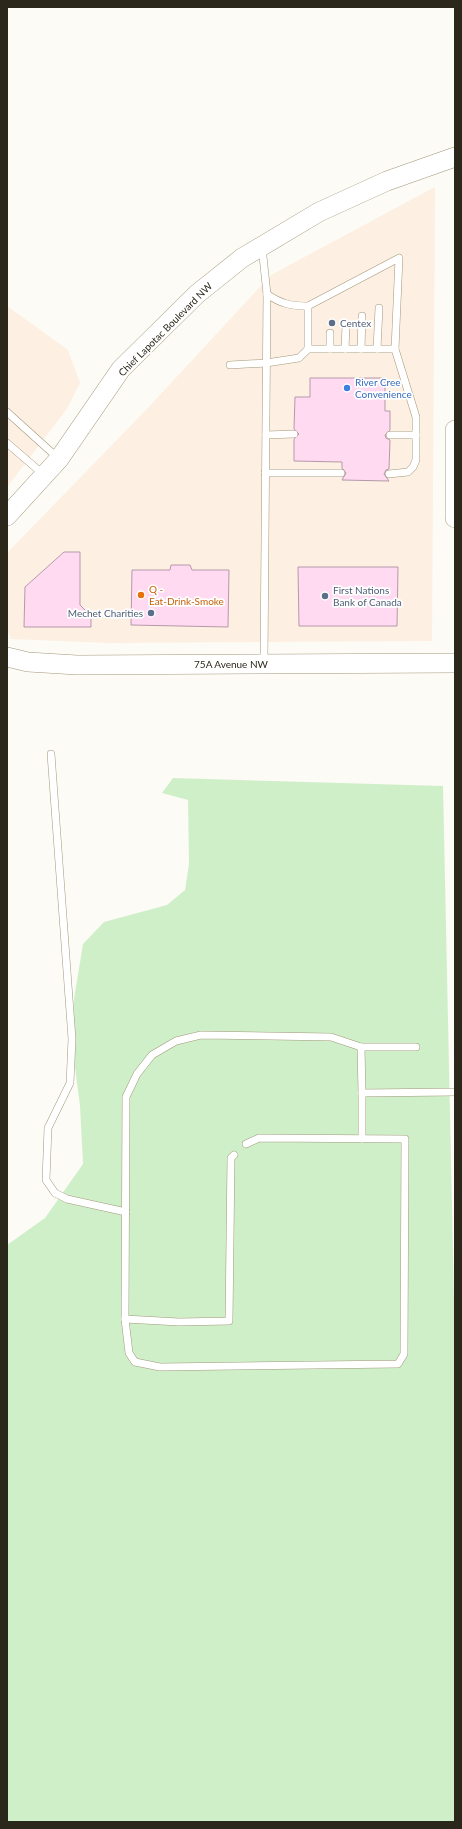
<svg xmlns="http://www.w3.org/2000/svg" width="462" height="1829" font-family="Lato,sans-serif">
<style>
.commercial{fill:#fdefe1}
.green{fill:#cfefc9}
.building{fill:#ffdaf1;stroke:#b599ab}
.lines{fill:none;stroke-linecap:round;stroke-linejoin:round}
.lane-casing{stroke:#a3987b;stroke-width:8}
.secondary-casing{stroke:#a3987b;stroke-width:20}
.lane{stroke:#fff;stroke-width:7}
.secondary{stroke:#fff;stroke-width:19}
.service-dot{fill:#5c6f8a;stroke:#fff;stroke-width:1.5}
.shop-dot{fill:#3f7fe0;stroke:#fff;stroke-width:1.5}
.food-dot{fill:#e8710a;stroke:#fff;stroke-width:1.5}
.labels{text-anchor:middle;stroke-width:3.5;stroke-linejoin:round;paint-order:stroke}
.service-label{font-size:10px;fill:#4e5e75;stroke:#fff;text-anchor:start}
.street-label{font-size:10px;fill:#2b271b;stroke:#fff}
.shop-label{font-size:10px;fill:#366cbe;stroke:#fff;text-anchor:start}
.food-label{font-size:10px;fill:#c56008;stroke:#fff;text-anchor:start}
</style>
<rect width="100%" height="100%" fill="#fdfbf5"/>
<g class="commercial">
<path d="M435,187L432,641L108,643L11,639L7,630V553L146,410L271,275Z"/>
<path d="M7,306L68,350L80,383L66,410L7,487Z"/>
</g>
<path class="green" d="M173,778L443,786L455,1347V1822H7V1245L45,1218L83,1164L80,1106L73,1051L74,999L83,944L104,922L167,905L185,890L189,864L188,800L162,793Z"/>
<g class="building">
<path d="M310,378H385V411H390V430L385,435L386,438L390,440L389,469L386,470L384,474L389,481L342,480L346,473L342,468V462L294,461V439L299,434L294,429L295,397H310Z"/>
<path d="M64,552H80V605L91,616V627H24L25,587Z"/>
<path d="M171,565H190L192,570H229L228,627L131,625L132,570H170Z"/>
<path d="M298,567H398L397,626H299Z"/>
</g>
<g class="lines">
<g class="lane-casing">
<g id="lane">
<path d="M262,247L267,294L264,662"/>
<path d="M267,294C281,304 291,306 308,306"/>
<path d="M308,349V306L399,258L395,349"/>
<path d="M330,349V333"/>
<path d="M345,349L346,325"/>
<path d="M361,349L362,316"/>
<path d="M377,349L379,308"/>
<path d="M230,365L266,363L299,358L308,349H395L416,417V460L413,467L408,472L389,474"/>
<path d="M7,412L59,459"/>
<path d="M266,435L294,434"/>
<path d="M390,435H416"/>
<path d="M7,443L43,474"/>
<path d="M265,473H341"/>
<path d="M51,754L72,1039L70,1083L48,1128L46,1180L55,1193L67,1199L126,1212"/>
<path d="M361,1047H416"/>
<path d="M362,1139V1093"/>
<path d="M246,1144L259,1138L405,1139L404,1354L398,1364L160,1367L135,1362L129,1353L125,1319L126,1097L137,1074L152,1055L176,1041L201,1035L331,1037L361,1047L362,1093L455,1092"/>
<path d="M125,1319L179,1322L229,1321L231,1158L234,1155"/>
</g>
</g>
<g class="secondary-casing">
<g id="secondary">
<path d="M455,430V518"/>
<path d="M7,516L59,459L121,369L197,294L242,258L319,212L387,181L455,157"/>
<path d="M7,657L28,662L77,665L455,663"/>
</g>
</g>
<use href="#lane" class="lane"/>
<use href="#secondary" class="secondary"/>
</g>
<g class="service-dot">
<circle cx="332" cy="323" r="4"/>
<circle cx="325" cy="596" r="4"/>
<circle cx="151" cy="613" r="4"/>
</g>
<circle class="shop-dot" cx="347" cy="388" r="4"/>
<circle class="food-dot" cx="141" cy="595" r="4"/>
<g class="labels">
<g class="service-label">
<text x="340" y="327">Centex</text>
<text x="333" y="594">First Nations<tspan x="333" dy="12">Bank of Canada</tspan></text>
<text x="143" y="617" text-anchor="end">Mechet Charities</text>
</g>
<g class="street-label">
<text transform="translate(165 329) rotate(-45)" y="4">Chief Lapotac Boulevard NW</text>
<text x="231" y="668">75A Avenue NW</text>
</g>
<g class="shop-label">
<text x="355" y="386">River Cree<tspan x="355" dy="12">Convenience</tspan></text>
</g>
<g class="food-label">
<text x="149" y="593">Q -<tspan x="149" dy="12">Eat-Drink-Smoke</tspan></text>
</g>
</g>
<rect width="462" height="1829" fill="none" stroke="#2b271b" stroke-width="16"/>
</svg>
